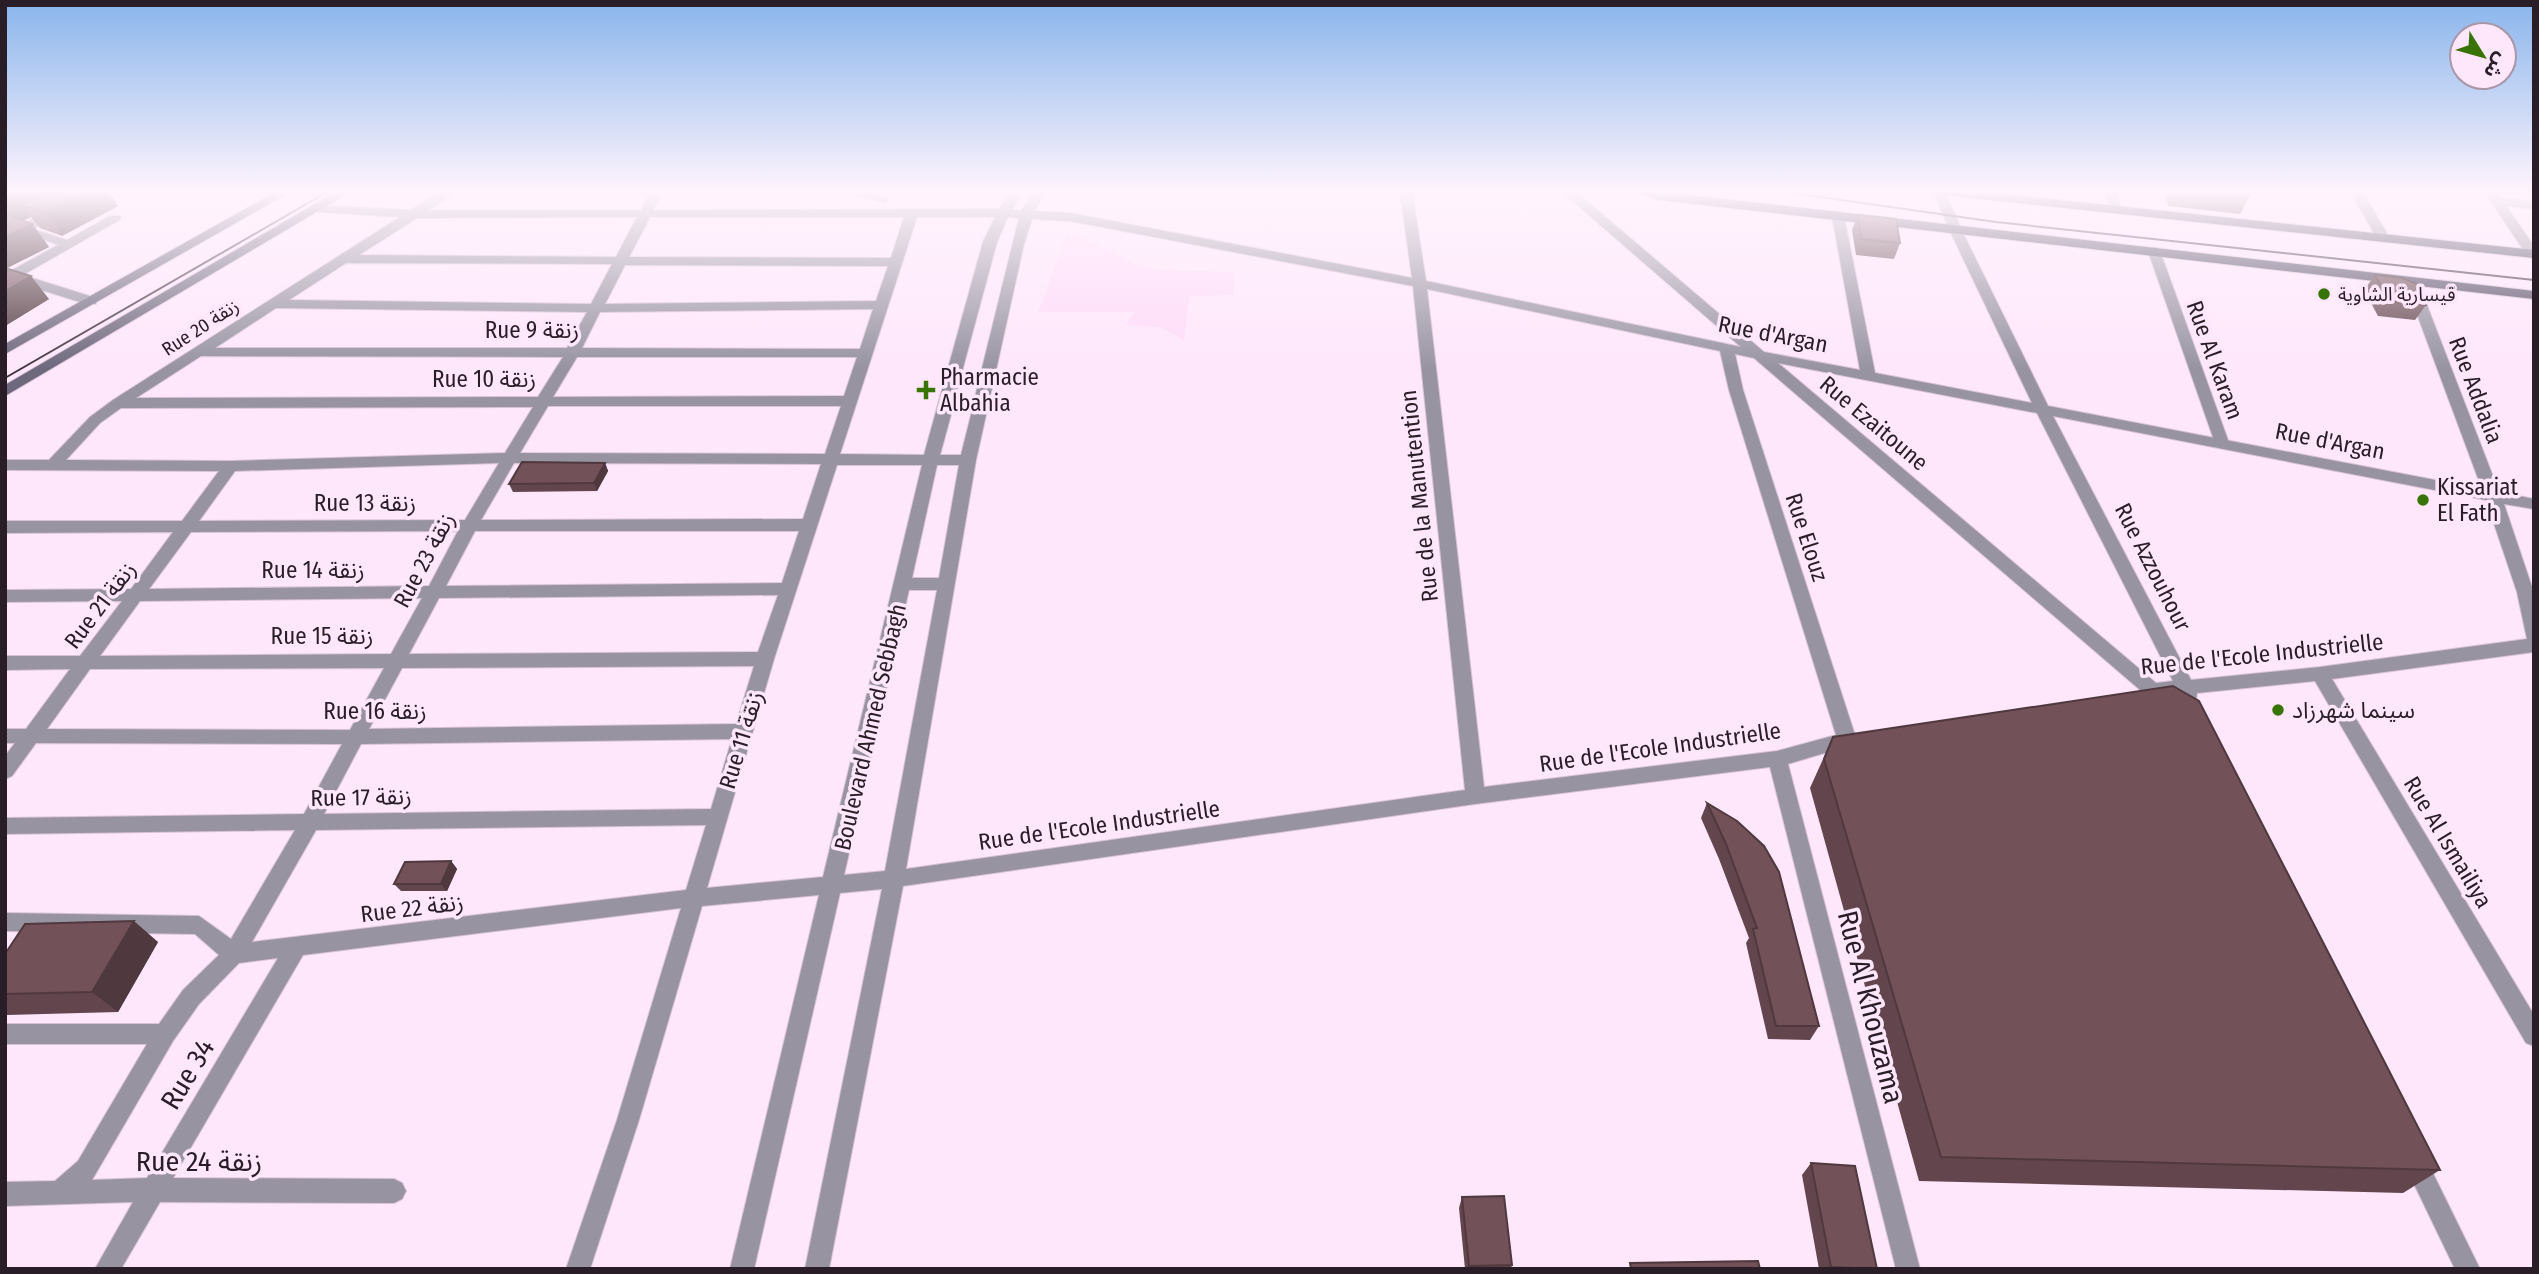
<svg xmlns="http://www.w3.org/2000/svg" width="2539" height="1274" font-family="'Fira Sans Condensed','Noto Sans Arabic',sans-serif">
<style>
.built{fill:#fedaf8}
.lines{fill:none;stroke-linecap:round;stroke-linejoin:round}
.pedestrian-casing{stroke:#d8c2d5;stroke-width:2}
.minor-casing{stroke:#d8c2d5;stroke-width:2}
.tertiary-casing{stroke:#d8c2d5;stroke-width:2}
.secondary-casing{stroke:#d8c2d5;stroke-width:2}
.primary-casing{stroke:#d8c2d5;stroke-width:2}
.pedestrian{fill:#9793a1;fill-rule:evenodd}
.minor{fill:#9793a1;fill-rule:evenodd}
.tertiary{fill:#9793a1;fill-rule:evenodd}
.secondary{fill:#6d687c;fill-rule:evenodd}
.primary{fill:#504a61;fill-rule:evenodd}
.tram{stroke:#40333e;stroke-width:2}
.wall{fill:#63464d}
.shaded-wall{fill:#50393e}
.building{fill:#735159;stroke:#50393e;stroke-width:2}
.poi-dot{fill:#387306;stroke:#fee6fb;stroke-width:2.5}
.labels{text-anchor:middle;stroke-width:7;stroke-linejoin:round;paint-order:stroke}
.far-poi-label{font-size:19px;fill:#291e28;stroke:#fee6fb;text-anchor:start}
.far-street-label{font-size:19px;fill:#291e28;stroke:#fee6fb}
.street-label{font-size:23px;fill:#291e28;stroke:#fee6fb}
.poi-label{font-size:23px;fill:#291e28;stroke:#fee6fb;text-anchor:start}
.near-street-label{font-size:28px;fill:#291e28;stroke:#fee6fb}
</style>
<rect width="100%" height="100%" fill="#fee6fb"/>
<path class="built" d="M1067,233L1092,242L1133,263L1157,270L1235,272L1234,295L1189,296L1184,340L1161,327L1126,325L1135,312H1038Z"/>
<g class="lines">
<g class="pedestrian-casing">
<path id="pedestrian" d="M2154,247L2160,251L2229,443L2227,446H2217L2215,443L2148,251Z"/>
</g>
<g class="minor-casing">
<g id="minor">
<path d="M441,191H456L429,210H641L651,191H663L653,210L999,209L1012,191H1024L1012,210H1022L1034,191H1046L1034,211L1070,213L1412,278L1400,191H1412L1426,281L1741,347L1561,191H1575L1764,352L1860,370L1832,216L1838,212L1844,216L1875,373L2032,403L1949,229L1955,225L1961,229L2048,406L2482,489L2408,290L2410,287H2420L2499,492L2534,499V509L2504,504L2534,593V652L2332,679L2534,1015V1046L2526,1043L2315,681L2197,693L2196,701H2184L2180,694L2155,697L2146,695L1754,358L1735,354L1743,390L1854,732L1860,738L1858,743L1788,764L1920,1269H1896L1770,767L1475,804L903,886L829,1269H805L882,889L840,893L754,1269H730L819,895L702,906L639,1120L590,1269H566L617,1120L681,908L303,955L173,1178L394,1179L402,1183L406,1191L402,1199L394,1203L160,1202L121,1269H95L133,1202L5,1206V1182L55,1181L78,1161L147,1044H5V1024H159L183,990L219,955L195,934L5,931V913L199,916L231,939L295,830L5,834V818L304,814L342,744L36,743L12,776L5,779V756L15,743H5V729H26L70,669L5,670V656H80L122,601L5,602V590L131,589L173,532L5,533V521H182L219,471L5,470V460H49L90,417L113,400L400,217L317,212L313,211V205L411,210ZM637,217L616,257L359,255L417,218ZM650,217H904L891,258L629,257ZM917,217H995L983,242L924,455L840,454ZM1008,217L1019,218L974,401H954L997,242ZM1032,219L1070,221L1413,286L1465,790L906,869L976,460L1024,244ZM346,263L612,264L591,304L289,300ZM625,265L888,266L876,301L605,304ZM1427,289L1720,351L1729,390L1836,735L1777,751L1484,787ZM276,308L587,312L567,348H215ZM873,309L860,349L582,348L600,312ZM201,356L563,357L538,397L136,398ZM577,357H857L844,396L553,397ZM1778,363L2037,413L2173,681L2156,683ZM548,406H841L825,454L520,453ZM533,407L505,453L231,461L66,460L100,423L121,408ZM952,411H972L961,455H940ZM2053,416L2486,500L2517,592L2527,639L2320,667L2191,680ZM499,463L465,520L199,521L235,471ZM514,463L821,464L803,519L481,520ZM837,465H922L823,877L707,888L774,659ZM937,465H959L939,578H912ZM458,531L429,586L149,589L191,532ZM475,531H799L782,583L446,586ZM909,590H937L885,871L844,875ZM778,595L758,652L409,654L439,598ZM422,598L391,654L100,656L140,601ZM754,666L736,724L369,729L402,668ZM384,668L350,730L47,729L90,669ZM732,739L711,809L324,814L361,744ZM706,825L686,890L252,942L316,830ZM278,958L147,1178L92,1180L173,1041L199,1004L239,963Z"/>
<path d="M841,191H865L890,199L884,203Z"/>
<path d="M2105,191H2117L2121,209L2119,212H2111Z"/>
<path d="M2350,191H2362L2389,237L2388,240H2378Z"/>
<path d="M2484,191H2496L2501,198L2534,201V209L2506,206L2534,246V258L2528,257Z"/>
<path d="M55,208L59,209V215L33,229L67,240L110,216H120L121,219L23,275L96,298V304H86L13,281L5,284V274L58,245L21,231L22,224Z"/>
<path d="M2414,1147L2422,1151L2480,1269H2455L2402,1159L2406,1151Z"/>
</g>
</g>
<g class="tertiary-casing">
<path id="tertiary" d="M1933,191H1945L1961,229L1960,232H1950L1949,229Z"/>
</g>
<g class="secondary-casing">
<g id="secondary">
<path d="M277,191H292L5,354V344Z"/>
<path d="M337,191H352L5,396V385Z"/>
</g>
</g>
<g class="primary-casing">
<g id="primary">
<path d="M1631,191H1654L2534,291V299L1659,200Z"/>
<path d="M1936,191H1976L2534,250V258L1942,195Z"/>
</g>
</g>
<use href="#pedestrian" class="pedestrian"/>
<use href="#minor" class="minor"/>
<use href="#tertiary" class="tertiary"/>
<use href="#secondary" class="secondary"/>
<use href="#primary" class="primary"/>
<g class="tram">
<path d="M1778,191L1996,222L2534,280"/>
<path d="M5,378L329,191"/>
</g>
</g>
<g class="wall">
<path d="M5,191L118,206L62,236L40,228L31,217L23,220L32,224L49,247L7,268L49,299L5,326Z"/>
<path d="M2162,191H2253L2240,214L2169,206Z"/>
<path d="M1858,215L1900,243L1894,259L1856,255L1852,230Z"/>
<path d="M2375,275L2426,305L2415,320L2378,316L2364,290Z"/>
<path d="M605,463L608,471L597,491L513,492L509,484Z"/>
<path d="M1833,737L2440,1170L2403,1193L1919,1181L1810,788Z"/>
<path d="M1707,803L1819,1026L1810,1040L1768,1039L1746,943L1749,938L1719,859L1701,818Z"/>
<path d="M451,861L457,869L447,891H401L394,884Z"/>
<path d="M158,942L118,1012L7,1015L5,1013V954Z"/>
<path d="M1811,1163L1877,1269H1819L1802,1175Z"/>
<path d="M1462,1197L1512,1265L1511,1269H1465L1459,1208Z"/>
</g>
<g class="shaded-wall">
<path d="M19,191H69L23,205L31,217L21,222L32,224L49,247L5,269V198Z"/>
<path d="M88,191H108L118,206L62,236L46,213Z"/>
<path d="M31,276L49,299L5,326V291Z"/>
<path d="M605,463L608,471L597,491L594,483Z"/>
<path d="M451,861L457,869L447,891L441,884Z"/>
<path d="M134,921L158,942L118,1012L92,992Z"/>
</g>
<g class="building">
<path d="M5,191H19L5,198Z"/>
<path d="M50,191H88L46,213L23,205Z"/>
<path d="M5,214L32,224L5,237Z"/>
<path d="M1858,215L1896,219L1900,243L1861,239Z"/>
<path d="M5,268L31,276L5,291Z"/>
<path d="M2375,275L2402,278L2417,284L2426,305L2389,301Z"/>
<path d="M522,462L605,463L594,483L509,484Z"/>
<path d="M2173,686L2199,701L2440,1170L1941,1157L1824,759L1833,737Z"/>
<path d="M1707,803L1737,821L1764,846L1779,872L1819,1026H1776L1753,929L1757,928L1726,844Z"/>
<path d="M451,861L441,884H394L405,862Z"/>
<path d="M134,921L92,992L5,994V954L25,924Z"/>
<path d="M1811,1163L1855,1166L1877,1269L1831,1267Z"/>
<path d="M1504,1196L1512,1265L1469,1266L1462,1197Z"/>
<path d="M1758,1261L1760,1269H1631L1630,1263Z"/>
</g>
<linearGradient id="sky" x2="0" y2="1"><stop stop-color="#89b5ec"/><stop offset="0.52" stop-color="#fff4fd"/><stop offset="1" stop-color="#fff4fd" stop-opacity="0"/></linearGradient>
<rect width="2539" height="369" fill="url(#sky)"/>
<g class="poi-dot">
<circle cx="2324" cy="294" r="7"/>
<path d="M922.5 379.5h7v7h7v7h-7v7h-7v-7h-7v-7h7z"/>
<circle cx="2423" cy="500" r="7"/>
<circle cx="2278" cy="710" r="7"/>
</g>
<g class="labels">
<g class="far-poi-label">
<text x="2338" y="301">قيسارية الشاوية</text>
</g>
<g class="far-street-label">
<text transform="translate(200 327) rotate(-33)" y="7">Rue 20 زنقة</text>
</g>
<g class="street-label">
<text x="532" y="338">Rue 9 زنقة</text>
<text transform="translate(1773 334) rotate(11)" y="8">Rue d'Argan</text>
<text transform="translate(2215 360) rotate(70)" y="8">Rue Al Karam</text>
<text x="484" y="387">Rue 10 زنقة</text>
<text transform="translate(2476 390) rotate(69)" y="8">Rue Addalia</text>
<text transform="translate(1874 423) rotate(40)" y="8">Rue Ezaitoune</text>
<text transform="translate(2330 441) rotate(11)" y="8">Rue d'Argan</text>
<text transform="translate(1419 496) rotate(-96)" y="8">Rue de la Manutention</text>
<text x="365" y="511">Rue 13 زنقة</text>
<text transform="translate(1807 537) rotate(72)" y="8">Rue Elouz</text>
<text transform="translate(424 560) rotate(-62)" y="8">Rue 23 زنقة</text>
<text transform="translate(2153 567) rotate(63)" y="8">Rue Azzouhour</text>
<text x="313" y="578">Rue 14 زنقة</text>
<text transform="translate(100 605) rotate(-53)" y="8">Rue 21 زنقة</text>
<text x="322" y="644">Rue 15 زنقة</text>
<text transform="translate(2262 654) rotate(-6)" y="8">Rue de l'Ecole Industrielle</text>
<text x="375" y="719">Rue 16 زنقة</text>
<text transform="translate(870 727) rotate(-77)" y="8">Boulevard Ahmed Sebbagh</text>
<text transform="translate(741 740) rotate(-73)" y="8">Rue 11 زنقة</text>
<text transform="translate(1660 747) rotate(-8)" y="8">Rue de l'Ecole Industrielle</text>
<text transform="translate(361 797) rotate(-1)" y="8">Rue 17 زنقة</text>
<text transform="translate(1099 825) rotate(-8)" y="8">Rue de l'Ecole Industrielle</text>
<text transform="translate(2448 842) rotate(59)" y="8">Rue Al Ismailiya</text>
<text transform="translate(412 908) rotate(-7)" y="8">Rue 22 زنقة</text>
</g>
<g class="poi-label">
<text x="940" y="385">Pharmacie<tspan x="940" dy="26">Albahia</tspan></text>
<text x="2437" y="495">Kissariat<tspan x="2437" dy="26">El Fath</tspan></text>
<text x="2292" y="718">سينما شهرزاد</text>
</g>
<g class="near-street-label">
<text transform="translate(1871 1007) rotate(76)" y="10">Rue Al Khouzama</text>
<text transform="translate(187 1074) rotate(-59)" y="10">Rue 34</text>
<text x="199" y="1171">Rue 24 زنقة</text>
</g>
</g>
<rect width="2539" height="1274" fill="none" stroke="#291e28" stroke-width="14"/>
<g transform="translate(2483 56) rotate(127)"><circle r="33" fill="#fee6fb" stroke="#a996a7" stroke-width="2"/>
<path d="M0-5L12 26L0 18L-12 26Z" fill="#387306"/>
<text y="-10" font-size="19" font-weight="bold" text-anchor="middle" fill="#291e28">ش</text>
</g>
</svg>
